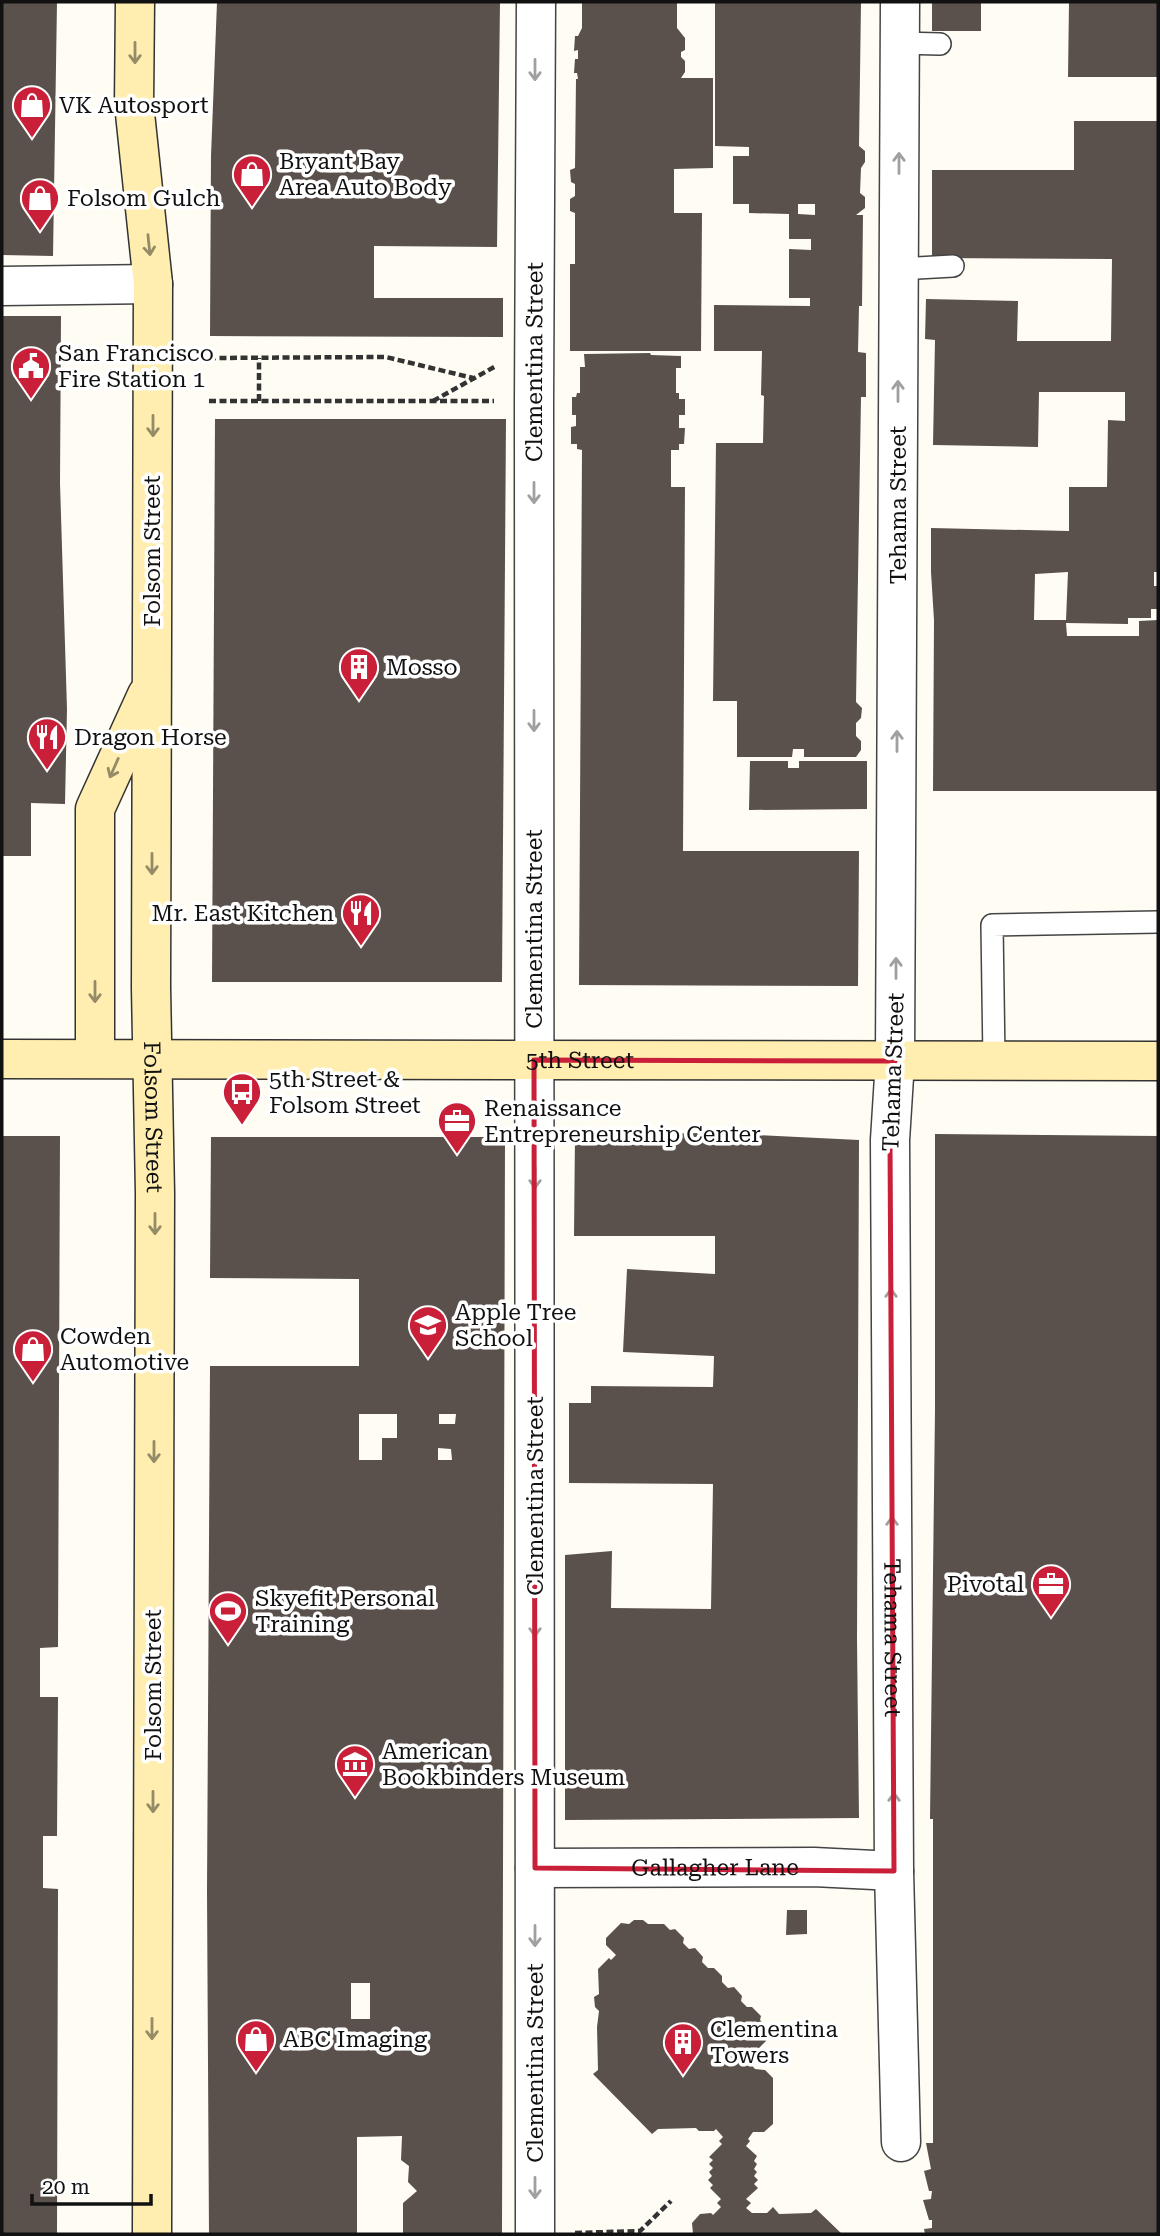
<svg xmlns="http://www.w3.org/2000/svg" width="1160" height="2236" font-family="'Roboto Serif',serif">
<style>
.building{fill:#5a504c;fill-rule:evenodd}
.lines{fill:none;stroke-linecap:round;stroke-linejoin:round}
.service-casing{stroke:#444;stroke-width:24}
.minor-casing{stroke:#444;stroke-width:41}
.secondary-casing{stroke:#333;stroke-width:41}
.path{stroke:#333;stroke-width:4.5;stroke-dasharray:7 3.5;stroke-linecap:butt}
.service{stroke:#fff;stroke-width:21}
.minor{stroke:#fff;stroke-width:38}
.secondary{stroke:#ffeeaf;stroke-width:38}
.oneway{stroke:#948b68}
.oneway2{stroke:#a0a0a0}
.marked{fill:none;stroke:#ca1f39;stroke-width:5;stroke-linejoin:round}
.labels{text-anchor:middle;stroke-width:7;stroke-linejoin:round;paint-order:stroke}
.poi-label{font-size:23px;fill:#111;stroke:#fff;text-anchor:start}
.street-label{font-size:23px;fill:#111;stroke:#fff}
</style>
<rect width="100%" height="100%" fill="#fffcf4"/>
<g class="building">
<path d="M2,2H57L53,256L2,255Z"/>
<path d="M217,2H500L497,247L374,246V298H503V337L210,336L211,156Z"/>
<path d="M582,2H677V28L685,38V50L681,52V57L685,61V72L681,78H713V168L674,169V213H702L701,351H570V264H575V213L570,211V199L575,196V184L571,182L570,170L575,168L576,79H578L577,73H574L575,59H578V50L574,51L575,36H578L582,28Z"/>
<path d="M715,2H861L859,146L865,151V162L861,168L860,193L865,197V208L856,215H863L862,306H859L858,352L866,353V397H861L857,637L856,702L862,708L861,718L856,723V736L861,741V750L856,757H804V749H793L792,757H737V701H713L716,443H763L764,396L761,395L762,351H714V305L810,306V298H789V249L811,250V239H789V214L749,213V204H733V156H749V147L715,146ZM798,204H815V215L798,214Z"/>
<rect x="932" y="2" width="49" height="29"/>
<path d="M1069,2H1158V77H1068Z"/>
<path d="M1074,121H1158V572H1154V586H1158V609H1151V618H1128V624L1066,623L1067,636H1139V621L1158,620V791H933L934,620L931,572V528L1069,531V487H1107L1108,420L1125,421V392H1039L1038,447L933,445L935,340L925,339L926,299L1018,301L1017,341H1111L1112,259L932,258V170H1074ZM1068,572L1066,620H1034L1035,574Z"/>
<path d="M2,316H61L60,483L67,709L65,804L31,803V856H2Z"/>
<path d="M650,353L651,355L681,356V368H676V393H679V399H685V415H679V428H685L684,444H679V450H671V487H685L683,851H859L858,986L579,985L582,450L577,449V444H571V427L576,426V415H572V397H576L577,393H580V367H585L584,354Z"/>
<path d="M215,419H506L502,982H212Z"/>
<path d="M750,761H788V768H799V761H867V809L749,810Z"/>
<path d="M715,1133L859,1140L857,1640L859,1818L565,1820V1555L612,1551L611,1608L711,1609L713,1484L569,1483V1403H591V1386L713,1387L714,1356L623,1352L627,1269L715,1274V1236H574L575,1134Z"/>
<path d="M935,1134L1158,1136V2234H925L924,2229L932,2228V2220H929L923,2200L931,2199L932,2191H929L924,2171L931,2169L926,2143H933V1819H930L935,1410Z"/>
<path d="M2,1136H60L58,1647L40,1648V1697H58L57,1836H43V1888L58,1889L57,2234H2Z"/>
<path d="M211,1137H505L502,2234H403V2203L417,2191L408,2182L409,2166L401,2160L402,2136L357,2137V2234H209L207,1892L210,1366H359V1279L210,1278ZM359,1414H397V1438H382V1460H359ZM439,1414H456L455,1424H439ZM438,1448L451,1449L452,1460H438ZM351,1983H370V2019H351Z"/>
<path d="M787,1910H807V1934L786,1935Z"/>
<path d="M634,1920H643L648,1924H664L670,1930L675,1929L684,1938L683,1943L689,1949L695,1948L703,1957L702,1962L708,1968H714L722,1976V1982L728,1988L734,1987L742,1996L741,2001L747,2007H752L761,2016L760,2020L766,2026V2041L747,2060L755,2069L765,2070L773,2078V2124L764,2132H753L748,2139L750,2141L746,2146L757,2156L754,2161L757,2164L754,2169L757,2172L754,2176L758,2180L754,2184L758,2188L746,2199L751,2203L746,2208L752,2213H767L773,2207L779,2214L811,2213L816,2209L842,2234H693L692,2223L700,2214L711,2213L713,2215L721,2207L717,2203L721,2199L710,2188L713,2185L708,2180L712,2176L709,2172L713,2168L709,2164L713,2160L709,2157L722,2144L719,2141L723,2137L716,2129L714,2131H699L696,2128L658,2129L652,2134L593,2074L598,2070L597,2027L599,2011L595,2007L594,1997L599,1994L598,1969L609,1958L611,1960L616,1955L606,1945V1938L621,1923L629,1924Z"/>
</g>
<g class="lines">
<g class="service-casing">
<g id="service">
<path d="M899,43L940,44"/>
<path d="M899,269L953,266"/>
<path d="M994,1060L992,925L1158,922"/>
</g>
</g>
<g class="minor-casing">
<g id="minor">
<path id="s1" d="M900,2L895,1061L890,1140L894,1871L901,2142"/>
<path d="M2,286L153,284"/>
<path id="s2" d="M535,1868L814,1867L894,1871"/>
<path id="s3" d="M535,2234L534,401L536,2"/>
</g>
</g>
<g class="secondary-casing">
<g id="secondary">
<path id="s4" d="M135,2L134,104L153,284L151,988L155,1193L152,2234"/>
<path d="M95,1058V809L147,695"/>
<path id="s5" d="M2,1059L1158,1061"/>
</g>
</g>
<g class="path">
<path d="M209,358L386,357L473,378"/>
<path d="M209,401H494"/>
<path d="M259,401V358"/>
<path d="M433,401L496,366"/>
<path d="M575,2233L640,2231L671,2201"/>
</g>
<use href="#service" class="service"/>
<use href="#minor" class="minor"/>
<use href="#secondary" class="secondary"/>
</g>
<defs><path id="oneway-shaft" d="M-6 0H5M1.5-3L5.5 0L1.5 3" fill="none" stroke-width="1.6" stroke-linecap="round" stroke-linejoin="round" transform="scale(1.75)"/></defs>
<g class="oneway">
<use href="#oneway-shaft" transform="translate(135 53) rotate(90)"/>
<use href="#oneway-shaft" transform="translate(149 245) rotate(84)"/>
<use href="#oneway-shaft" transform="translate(153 426) rotate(90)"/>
<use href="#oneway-shaft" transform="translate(114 768) rotate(114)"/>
<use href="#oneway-shaft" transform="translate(152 864) rotate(90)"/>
<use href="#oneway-shaft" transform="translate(95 992) rotate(90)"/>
<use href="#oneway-shaft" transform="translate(155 1224) rotate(90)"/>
<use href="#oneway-shaft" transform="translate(154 1452) rotate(90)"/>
<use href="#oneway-shaft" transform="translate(153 1802) rotate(90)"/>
<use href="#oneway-shaft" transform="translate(152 2029) rotate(90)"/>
</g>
<g class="oneway2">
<use href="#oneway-shaft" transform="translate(535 70) rotate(90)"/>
<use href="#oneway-shaft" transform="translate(899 163) rotate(-90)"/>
<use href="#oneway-shaft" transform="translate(898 391) rotate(-90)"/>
<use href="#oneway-shaft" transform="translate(534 493) rotate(90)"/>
<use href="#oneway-shaft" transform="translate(534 721) rotate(90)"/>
<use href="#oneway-shaft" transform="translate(897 741) rotate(-90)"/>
<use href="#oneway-shaft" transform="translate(896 968) rotate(-90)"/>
<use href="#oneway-shaft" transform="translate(535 1178) rotate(90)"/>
<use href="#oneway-shaft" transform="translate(891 1299) rotate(-90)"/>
<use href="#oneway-shaft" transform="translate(892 1527) rotate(-90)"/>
<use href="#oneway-shaft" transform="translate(535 1626) rotate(90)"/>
<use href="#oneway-shaft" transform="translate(894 1803) rotate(-90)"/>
<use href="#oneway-shaft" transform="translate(535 1936) rotate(90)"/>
<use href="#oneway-shaft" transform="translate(535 2188) rotate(90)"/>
</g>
<path class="marked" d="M534,1060L895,1061L890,1140L894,1871L535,1868Z"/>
<defs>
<g id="shop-pin" transform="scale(2.0125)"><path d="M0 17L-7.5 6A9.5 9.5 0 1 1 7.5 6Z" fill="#ca1f39" stroke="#fff"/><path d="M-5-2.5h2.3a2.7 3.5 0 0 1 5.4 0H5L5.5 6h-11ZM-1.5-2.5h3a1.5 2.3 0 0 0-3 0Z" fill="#fff"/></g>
<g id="civic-pin" transform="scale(2.0125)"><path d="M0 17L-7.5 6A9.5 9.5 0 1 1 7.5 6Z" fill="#ca1f39" stroke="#fff"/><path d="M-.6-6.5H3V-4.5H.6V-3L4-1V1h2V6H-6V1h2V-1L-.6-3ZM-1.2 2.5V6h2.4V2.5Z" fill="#fff"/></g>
<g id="building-pin" transform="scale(2.0125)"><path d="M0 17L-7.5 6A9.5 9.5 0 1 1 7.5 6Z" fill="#ca1f39" stroke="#fff"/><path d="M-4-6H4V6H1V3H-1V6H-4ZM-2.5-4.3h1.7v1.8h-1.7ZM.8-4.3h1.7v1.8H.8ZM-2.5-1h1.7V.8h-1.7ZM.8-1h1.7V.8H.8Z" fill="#fff"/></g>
<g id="restaurant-pin" transform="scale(2.0125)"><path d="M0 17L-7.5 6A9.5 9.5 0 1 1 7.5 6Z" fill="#ca1f39" stroke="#fff"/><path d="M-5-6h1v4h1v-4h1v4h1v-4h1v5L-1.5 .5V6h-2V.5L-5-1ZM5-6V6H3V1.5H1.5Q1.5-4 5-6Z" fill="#fff"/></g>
<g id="bus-pin" transform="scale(2.0125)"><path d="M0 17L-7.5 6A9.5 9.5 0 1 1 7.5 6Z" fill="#ca1f39" stroke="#fff"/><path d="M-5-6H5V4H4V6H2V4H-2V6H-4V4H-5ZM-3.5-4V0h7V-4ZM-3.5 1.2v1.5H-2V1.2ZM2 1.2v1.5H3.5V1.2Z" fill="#fff"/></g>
<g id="office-pin" transform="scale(2.0125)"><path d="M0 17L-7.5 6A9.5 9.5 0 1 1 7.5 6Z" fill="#ca1f39" stroke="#fff"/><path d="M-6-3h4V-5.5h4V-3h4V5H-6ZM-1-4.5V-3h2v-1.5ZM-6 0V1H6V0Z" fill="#fff"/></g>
<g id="school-pin" transform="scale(2.0125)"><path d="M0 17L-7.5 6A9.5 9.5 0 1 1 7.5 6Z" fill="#ca1f39" stroke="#fff"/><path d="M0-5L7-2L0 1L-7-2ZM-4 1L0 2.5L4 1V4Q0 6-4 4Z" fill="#fff"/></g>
<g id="stadium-pin" transform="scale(2.0125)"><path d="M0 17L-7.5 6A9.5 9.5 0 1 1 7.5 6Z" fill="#ca1f39" stroke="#fff"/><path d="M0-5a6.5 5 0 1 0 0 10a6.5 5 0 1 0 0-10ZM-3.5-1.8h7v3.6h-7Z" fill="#fff"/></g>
<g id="museum-pin" transform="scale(2.0125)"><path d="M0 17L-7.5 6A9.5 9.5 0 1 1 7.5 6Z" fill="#ca1f39" stroke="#fff"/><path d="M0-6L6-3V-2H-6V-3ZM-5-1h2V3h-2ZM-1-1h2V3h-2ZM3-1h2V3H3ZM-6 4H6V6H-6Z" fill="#fff"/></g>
</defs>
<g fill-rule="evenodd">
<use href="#shop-pin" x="32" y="105"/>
<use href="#shop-pin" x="252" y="174"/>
<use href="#shop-pin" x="40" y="198"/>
<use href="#civic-pin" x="31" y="366"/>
<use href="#building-pin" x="359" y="667"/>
<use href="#restaurant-pin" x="47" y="737"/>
<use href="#restaurant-pin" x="361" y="913"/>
<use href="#bus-pin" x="242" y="1092"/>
<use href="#office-pin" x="457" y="1121"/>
<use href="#school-pin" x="428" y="1325"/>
<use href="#shop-pin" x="33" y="1349"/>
<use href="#office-pin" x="1051" y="1584"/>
<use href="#stadium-pin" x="228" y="1611"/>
<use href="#museum-pin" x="355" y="1764"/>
<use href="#shop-pin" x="256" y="2039"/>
<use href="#building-pin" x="683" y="2042"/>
</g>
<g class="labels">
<g class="poi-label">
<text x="59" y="113">VK Autosport</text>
<text x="279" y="169">Bryant Bay<tspan x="279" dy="26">Area Auto Body</tspan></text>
<text x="67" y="206">Folsom Gulch</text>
<text x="58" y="361">San Francisco<tspan x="58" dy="26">Fire Station 1</tspan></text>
<text x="386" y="675">Mosso</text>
<text x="74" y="745">Dragon Horse</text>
<text x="334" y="921" text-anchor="end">Mr. East Kitchen</text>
<text x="269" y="1087">5th Street &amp;<tspan x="269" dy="26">Folsom Street</tspan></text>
<text x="484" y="1116">Renaissance<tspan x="484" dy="26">Entrepreneurship Center</tspan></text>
<text x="455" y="1320">Apple Tree<tspan x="455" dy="26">School</tspan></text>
<text x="60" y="1344">Cowden<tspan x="60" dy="26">Automotive</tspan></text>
<text x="1024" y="1592" text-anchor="end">Pivotal</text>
<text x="255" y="1606">Skyefit Personal<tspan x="255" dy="26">Training</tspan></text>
<text x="382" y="1759">American<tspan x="382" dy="26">Bookbinders Museum</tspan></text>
<text x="710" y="2037">Clementina<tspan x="710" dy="26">Towers</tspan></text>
<text x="283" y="2047">ABC Imaging</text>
</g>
<g class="street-label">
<text dy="8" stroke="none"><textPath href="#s3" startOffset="1872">Clementina Street</textPath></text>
<text transform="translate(898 505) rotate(-90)" y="8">Tehama Street</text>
<text transform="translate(152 551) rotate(-90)" y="8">Folsom Street</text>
<text transform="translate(534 929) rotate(-90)" y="8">Clementina Street</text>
<text dy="8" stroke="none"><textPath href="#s5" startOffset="578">5th Street</textPath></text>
<text transform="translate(893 1072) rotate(-88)" y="8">Tehama Street</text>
<text dy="8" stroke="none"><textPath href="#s4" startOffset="1116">Folsom Street</textPath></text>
<text transform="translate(535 1496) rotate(-90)" y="8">Clementina Street</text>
<text dy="8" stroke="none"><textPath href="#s1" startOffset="1636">Tehama Street</textPath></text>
<text transform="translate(153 1685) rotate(-90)" y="8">Folsom Street</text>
<text dy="8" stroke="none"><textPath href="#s2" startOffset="180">Gallagher Lane</textPath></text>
<text transform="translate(535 2063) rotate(-90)" y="8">Clementina Street</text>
</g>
</g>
<rect width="1160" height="2236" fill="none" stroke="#111111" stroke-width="7"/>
<path d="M32 2194v10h119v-10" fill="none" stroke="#111111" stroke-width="3.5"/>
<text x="42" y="2194" font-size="21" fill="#111111" stroke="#ffffff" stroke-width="5" paint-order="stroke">20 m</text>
</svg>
